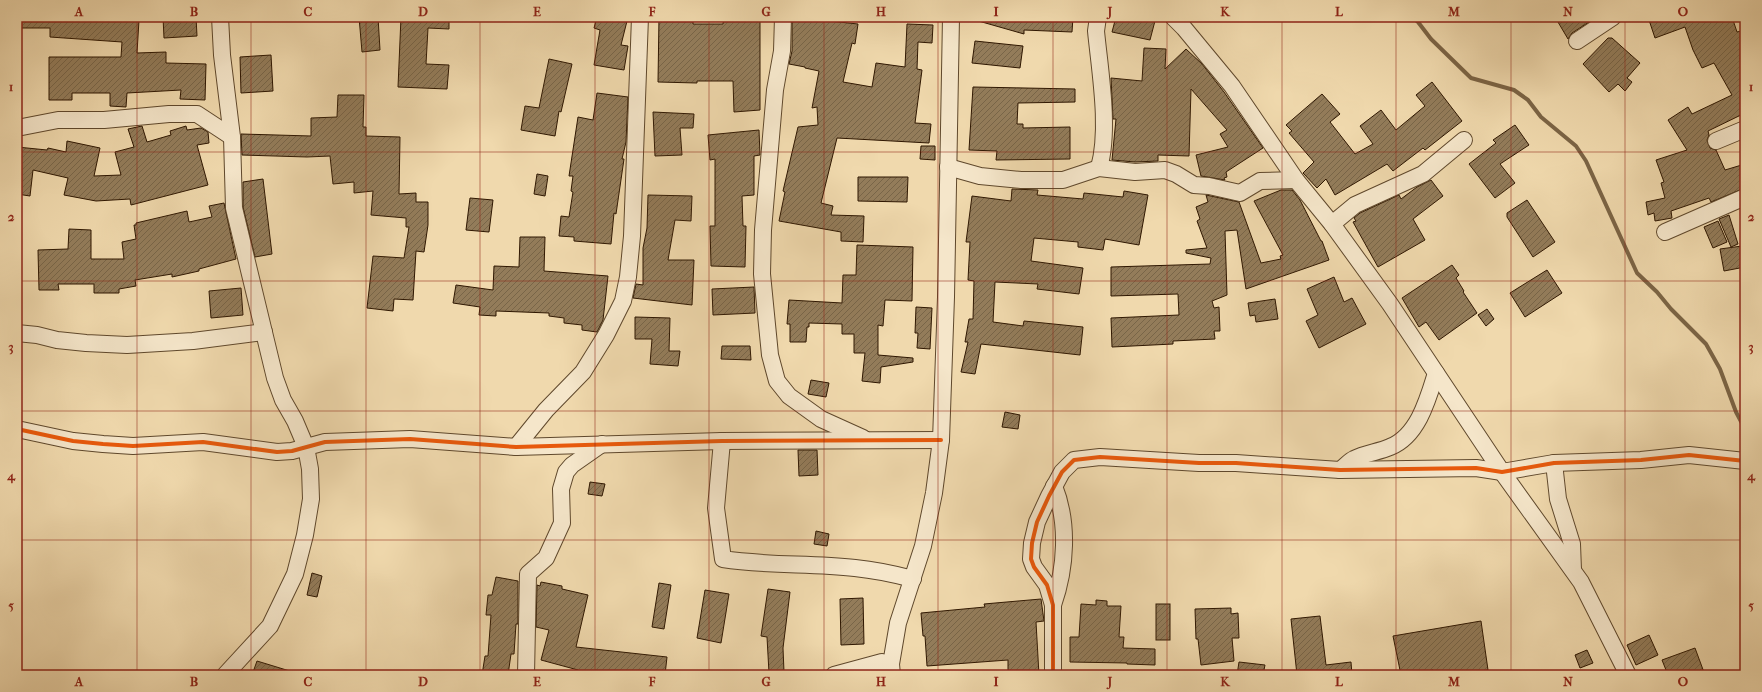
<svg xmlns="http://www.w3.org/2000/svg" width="1762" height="692" font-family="'IM FELL French Canon',serif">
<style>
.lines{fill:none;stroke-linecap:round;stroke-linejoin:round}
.stream{stroke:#7b6445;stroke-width:4}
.building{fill:url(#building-hatch);stroke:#2f1701}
.street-casing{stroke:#5f482c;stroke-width:18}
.street{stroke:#f5e6ca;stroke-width:16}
.cycleway-casing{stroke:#f5e6ca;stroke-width:6}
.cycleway{stroke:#e8590c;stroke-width:4}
.grid{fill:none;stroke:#8f2418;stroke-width:1;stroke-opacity:0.55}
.neatline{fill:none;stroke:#8f2418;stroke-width:1.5}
.grid-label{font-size:13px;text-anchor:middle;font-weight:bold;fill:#8f2418}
</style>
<defs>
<pattern id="building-hatch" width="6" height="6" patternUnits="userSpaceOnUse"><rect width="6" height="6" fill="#937c5a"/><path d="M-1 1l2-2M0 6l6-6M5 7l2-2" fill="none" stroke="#786548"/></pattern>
</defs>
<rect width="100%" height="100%" fill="#f0d9ad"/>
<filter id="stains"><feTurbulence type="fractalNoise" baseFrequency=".005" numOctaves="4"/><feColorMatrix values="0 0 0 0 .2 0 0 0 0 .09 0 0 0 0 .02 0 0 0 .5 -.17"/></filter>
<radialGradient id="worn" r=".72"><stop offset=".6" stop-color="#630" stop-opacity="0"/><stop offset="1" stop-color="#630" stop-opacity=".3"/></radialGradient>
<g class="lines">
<path class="stream" d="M1412,17L1418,22L1431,39L1471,78L1514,90L1528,100L1541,117L1576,146L1586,161L1637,273L1657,292L1671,309L1706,344L1720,369L1736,412L1745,429"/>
</g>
<g class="building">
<path d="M19,17H130V19L139,20L137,53L166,52V63L206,64L205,100L180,99L181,90L127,93L126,107L110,106V93H72V100H49V57H121L122,42L50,37V28H18Z"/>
<path d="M163,17H196L197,36L164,38Z"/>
<path d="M359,17H378L380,50L362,52Z"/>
<path d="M401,17H449V29L428,28L426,64L449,65L447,89L398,87Z"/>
<path d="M597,17H628L621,45L628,46L624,70L594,65L600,30L594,28Z"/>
<path d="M659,17H693V24H723L724,17H760V110L734,112L733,81H697V83L658,82Z"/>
<path d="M792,17L858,24L855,44L852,43L843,82L872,87L876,63L905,67L907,24L933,25L932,43L918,42L917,69L922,70L915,123L931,124L929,143L837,138L821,203L833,206L831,215L864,216L863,242L841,241V232L779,221L785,192L783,191L798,127L818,125L817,107L812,108L819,71L805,68V67L789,64L792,51Z"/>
<path d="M976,17H1073L1072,32L1024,30V34L975,20Z"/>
<path d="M1116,17H1156L1150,40L1112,32Z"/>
<path d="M1555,17H1586L1589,22L1572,33L1568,39Z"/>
<path d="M1648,17H1732L1737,32L1741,31L1745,44V56L1740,58L1745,66V113L1708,131L1709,135L1707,140L1710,148L1716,150L1725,170L1745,164V188L1711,202L1709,198L1671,211L1672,218L1655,221L1654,213L1648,215L1646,202L1665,198L1661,183L1664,182L1656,160L1687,150L1668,120L1688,107L1692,114L1732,95L1714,63L1702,68L1693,50L1685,27L1655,38Z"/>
<path d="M1608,38H1612L1640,63L1627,78L1632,82L1625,91L1618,84L1609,92L1583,64Z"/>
<path d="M975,41L1023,46L1020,68L972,63Z"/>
<path d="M1144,48L1166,49L1165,69L1186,49L1202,64L1224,92L1263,148L1226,172L1227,177L1224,178L1225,180L1201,176L1196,155L1228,147L1220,134L1227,130L1191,89L1189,156L1158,155V161L1135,162L1112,160L1116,119H1113L1111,78L1142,81Z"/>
<path d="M271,55L273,91L241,93L240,57Z"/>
<path d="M549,59L572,64L561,112L559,111L555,136L521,130L525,106L539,108Z"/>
<path d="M1432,82L1462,121L1425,150L1423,148L1393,171L1387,164L1335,195L1326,179L1317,188L1304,174L1303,173L1314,162L1289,133L1292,131L1286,125L1322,94L1340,114L1330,122L1355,154L1373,144L1360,126L1381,110L1396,130L1425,106L1416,95Z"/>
<path d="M973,87L1075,89V102L1018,103L1017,124H1023V128L1070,127V159L996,160L997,151L969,150Z"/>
<path d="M597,93L628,97L626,142L622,159H624L616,214L614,213L611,244L574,241V237L559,236L561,216L569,217L573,192L571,191L573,176H569L578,117L593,120Z"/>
<path d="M338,95H364L363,127H366V136L400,137L399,194L416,193V202H428V225L424,252L416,251L413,300L394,299L393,311L367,308L373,256L404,258L409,227H406V218L371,215L373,191L354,193V182L333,184L330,156L307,157L242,155L241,134L311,136V118L337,117Z"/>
<path d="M653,112L694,114L693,128H680L682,155L655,156Z"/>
<path d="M1515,125L1529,145L1500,164L1515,183L1495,198L1469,164L1496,143L1493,140Z"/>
<path d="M142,126L147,142L171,135L170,131L186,126L187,130L201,128L208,132L209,143L197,145L208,185L131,205L130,199L96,201L64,195L68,178L33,170L30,196L17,194V147L47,150L48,148L66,152L67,141L100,148L94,176L121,175L115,152L134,147L128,129Z"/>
<path d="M759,130L760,155L754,156V195L742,196L743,226H746L745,267L711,266L710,226H715V159L710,160L708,135Z"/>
<path d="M921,146H935V160L920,159Z"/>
<path d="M537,174L548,176L545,196L534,194Z"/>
<path d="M858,177H908L907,202L858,201Z"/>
<path d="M263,179L272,254L255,257L243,207V182Z"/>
<path d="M1431,180L1443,196L1413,219L1425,240L1378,267L1353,222L1356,221L1354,218L1360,213L1399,195L1401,199L1417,187Z"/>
<path d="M1012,189L1038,190L1037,195L1083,199L1084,193L1123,197L1124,191L1148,195L1139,245L1105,239L1103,250L1078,247V242L1034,238L1031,261L1083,268L1079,294L1037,289L1038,284L995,282L993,322L1023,326L1024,321L1083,327L1080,355L981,344L975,374L961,372L968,342H965L969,319H973L974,281L968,280L970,242H966L972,196L1011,201Z"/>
<path d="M1281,190H1292L1300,200L1321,241H1322L1329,260L1246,289L1237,230L1225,231L1227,295L1212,301L1214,308L1219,307L1220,331H1214L1215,339L1173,341V344L1112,347L1111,318L1179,315L1178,294L1111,296V267L1210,264L1211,258L1186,253V250L1207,248L1197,221L1200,219L1196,207L1208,202L1206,195L1239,202L1261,263L1281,259L1280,256L1283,255L1254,201Z"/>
<path d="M648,195L692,196L691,221L675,220L668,260H694L692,305L633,298L636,284L643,285V248L647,228Z"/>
<path d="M470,198L493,200L489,232L466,230Z"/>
<path d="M1527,200L1555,242L1533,257L1507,217V213Z"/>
<path d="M224,203L236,259L199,269V271L172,277V274L135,280L136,286L119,289V293H94V284H58L59,290H39L38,250L68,249L69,229L91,230V259H124L122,242L136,239L134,225H136V223L187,211L189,222L212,217L209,206Z"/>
<path d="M1729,215L1738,244L1731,247L1719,219Z"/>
<path d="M1718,221L1727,242L1713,248L1704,227Z"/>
<path d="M520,237H545L544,271L608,276L603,320L597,332L582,330V325L564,323V318L549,316V313L496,311V316L479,315L480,307L453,303L456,285L493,290L494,266L519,267Z"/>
<path d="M857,245L913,247L912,301L885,300L883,326L878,325V355L913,358V362L881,367L880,383L862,381L865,353H854V334H842V324L809,323V327H807L806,342H790V324H787L789,300L842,303L843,275H856Z"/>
<path d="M1742,246L1745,267L1724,271L1720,249Z"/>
<path d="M1452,265L1459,275L1456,278L1464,291L1463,292L1477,313L1439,340L1426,322L1419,327L1402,298Z"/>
<path d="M1547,270L1562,293L1525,317L1510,293Z"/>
<path d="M1334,277L1344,302L1352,298L1366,324L1319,348L1306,321L1318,315L1307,289Z"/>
<path d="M754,287L755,313L713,315L712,289Z"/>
<path d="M241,288L243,315L211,318L209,291Z"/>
<path d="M1275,299L1278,319L1256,322L1255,315L1250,316L1248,303Z"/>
<path d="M916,307L932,308L930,349L917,348L918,333H915Z"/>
<path d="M1487,309L1494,319L1486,326L1478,315Z"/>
<path d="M635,317L670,318L669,351H680L678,366L650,364L652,339H635Z"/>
<path d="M722,346H750L751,360L721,359Z"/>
<path d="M811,380L829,383L826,397L808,394Z"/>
<path d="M1005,412L1020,415L1018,429L1002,427Z"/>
<path d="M798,450H817L818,475L799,476Z"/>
<path d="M590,482L605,484L602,496L588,494Z"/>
<path d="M816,531L829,534L827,546L814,544Z"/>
<path d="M312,573L322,576L317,597L307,595Z"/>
<path d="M496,577L518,581V624H516L514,654H511L508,675H482L485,656H488L491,615H486L488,595H492Z"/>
<path d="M541,582L562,586V589L588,595L576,647L667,657L665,675H577L578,670L541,660L549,630L536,627L537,585L540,586Z"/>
<path d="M659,583L671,585L664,629L652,627Z"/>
<path d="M768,589L790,592L783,648L784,672L769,673L767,637L761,636Z"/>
<path d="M705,590L729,594L721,643L697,638Z"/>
<path d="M863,598L864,644L841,645L840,599Z"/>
<path d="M1041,599L1044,621L1036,622L1039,675H1008V660L927,666L925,636H923L921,613L985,607L984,604Z"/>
<path d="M1096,600L1107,601V606H1121L1119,637H1124L1123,648L1155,649V665L1127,664V663L1070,662V637H1079L1081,604L1096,605Z"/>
<rect x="1156" y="604" width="14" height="36"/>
<path d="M1231,608V614L1238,613L1239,638H1232L1234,661L1201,665L1198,639H1196L1195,609Z"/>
<path d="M1320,616L1326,665L1351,662L1352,675H1297L1291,619Z"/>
<path d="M1481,621L1488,670L1458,675H1434L1433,670L1410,675H1401L1393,636Z"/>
<path d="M1649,635L1658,655L1636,665L1627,645Z"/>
<path d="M1695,648L1705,675H1668L1662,660Z"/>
<path d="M1587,650L1593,663L1580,668L1575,655Z"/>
<path d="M257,661L293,672L292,675H252Z"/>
<path d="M1239,662L1265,665L1263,675H1237Z"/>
</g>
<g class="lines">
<g class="street-casing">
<g id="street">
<path d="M220,17L222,55L232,137L234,208L275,378L283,400L295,421L306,447L310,469L311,499L305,535L295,574L270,626L225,675"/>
<path d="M783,17L782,51L775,90L763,230L762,274L770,355L777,381L789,396L821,419L863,438"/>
<path d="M1098,17L1096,31C1100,72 1110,129 1099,168"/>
<path d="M1173,17L1184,28L1232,86L1296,180L1332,224L1390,304L1502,472L1581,582L1628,675"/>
<path d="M1577,41L1613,17"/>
<path d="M17,128L58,120H104L169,114H197L232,137"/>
<path d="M1716,141L1745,129"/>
<path d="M948,167L980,176L1021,180H1063L1099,168L1135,172L1165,170L1176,174L1194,185L1209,186L1240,193L1260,181L1296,180"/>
<path d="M1332,224L1355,205L1423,174L1464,140"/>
<path d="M1665,232L1745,197"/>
<path d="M17,333L37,335L57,340L86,343L127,345L193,341L264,332"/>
<path d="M17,429L73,441L103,444L133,446L203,442L277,452L292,451L325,442L410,439L516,447L722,441L941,440"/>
<path d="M722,441L716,508L723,559C767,566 811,563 855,568C875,570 894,574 913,579"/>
<path d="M516,447L546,410L583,372L606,335L623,301L628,277L632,236L640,17"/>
<path d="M1554,463L1558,499L1572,544L1573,570"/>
<path d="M1340,470C1345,467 1349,461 1354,459C1365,453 1379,452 1390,447C1418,436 1428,399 1436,373"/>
<path d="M1053,605C1066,568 1069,523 1054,486"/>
<path d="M526,675L528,574L546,558L562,523L561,489L566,472L572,465L602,444"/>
<path d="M834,675L882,662L891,664"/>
<path d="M892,675L891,664L898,623L923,546L934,493L941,440L946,297L951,17"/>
<path d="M1053,675V605L1047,585L1034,567L1031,559L1032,543L1037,522L1049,496L1062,472L1074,460L1100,457L1199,463H1236L1340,470L1476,468L1502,472L1554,463L1641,460L1689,455L1745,461"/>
</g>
</g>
<use href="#street" class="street"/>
<g class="cycleway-casing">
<g id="cycleway">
<path d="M17,429L73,441L103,444L133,446L203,442L277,452L292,451L325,442L410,439L516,447L722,441L941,440"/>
<path d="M1053,675V605L1047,585L1034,567L1031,559L1032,543L1037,522L1049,496L1062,472L1074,460L1100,457L1199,463H1236L1340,470L1476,468L1502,472L1554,463L1641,460L1689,455L1745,461"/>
</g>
</g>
<use href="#cycleway" class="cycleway"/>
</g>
<path class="grid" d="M137,17V675M251,17V675M366,17V675M480,17V675M595,17V675M709,17V675M824,17V675M938,17V675M1053,17V675M1167,17V675M1282,17V675M1396,17V675M1511,17V675M1625,17V675M17,152H1745M17,281H1745M17,411H1745M17,540H1745"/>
<rect width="1762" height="692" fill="none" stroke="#f0d9ad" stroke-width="44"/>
<rect x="22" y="22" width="1718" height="648" class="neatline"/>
<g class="grid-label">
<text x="79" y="16">A</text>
<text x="194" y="16">B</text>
<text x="308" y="16">C</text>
<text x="423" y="16">D</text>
<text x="537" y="16">E</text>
<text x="652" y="16">F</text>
<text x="766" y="16">G</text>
<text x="881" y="16">H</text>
<text x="996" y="16">I</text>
<text x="1110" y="16">J</text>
<text x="1225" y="16">K</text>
<text x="1339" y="16">L</text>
<text x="1454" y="16">M</text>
<text x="1568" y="16">N</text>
<text x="1683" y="16">O</text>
<text x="11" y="91">1</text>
<text x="1751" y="91">1</text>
<text x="11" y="221">2</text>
<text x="1751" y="221">2</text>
<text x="11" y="351">3</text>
<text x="1751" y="351">3</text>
<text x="11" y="480">4</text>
<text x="1751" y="480">4</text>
<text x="11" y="610">5</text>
<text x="1751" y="610">5</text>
<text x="79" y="686">A</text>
<text x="194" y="686">B</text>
<text x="308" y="686">C</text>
<text x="423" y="686">D</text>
<text x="537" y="686">E</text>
<text x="652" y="686">F</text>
<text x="766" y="686">G</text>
<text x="881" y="686">H</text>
<text x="996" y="686">I</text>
<text x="1110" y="686">J</text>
<text x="1225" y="686">K</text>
<text x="1339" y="686">L</text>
<text x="1454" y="686">M</text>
<text x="1568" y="686">N</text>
<text x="1683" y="686">O</text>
</g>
<rect width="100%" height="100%" filter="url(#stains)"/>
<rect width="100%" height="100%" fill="url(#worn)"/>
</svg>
